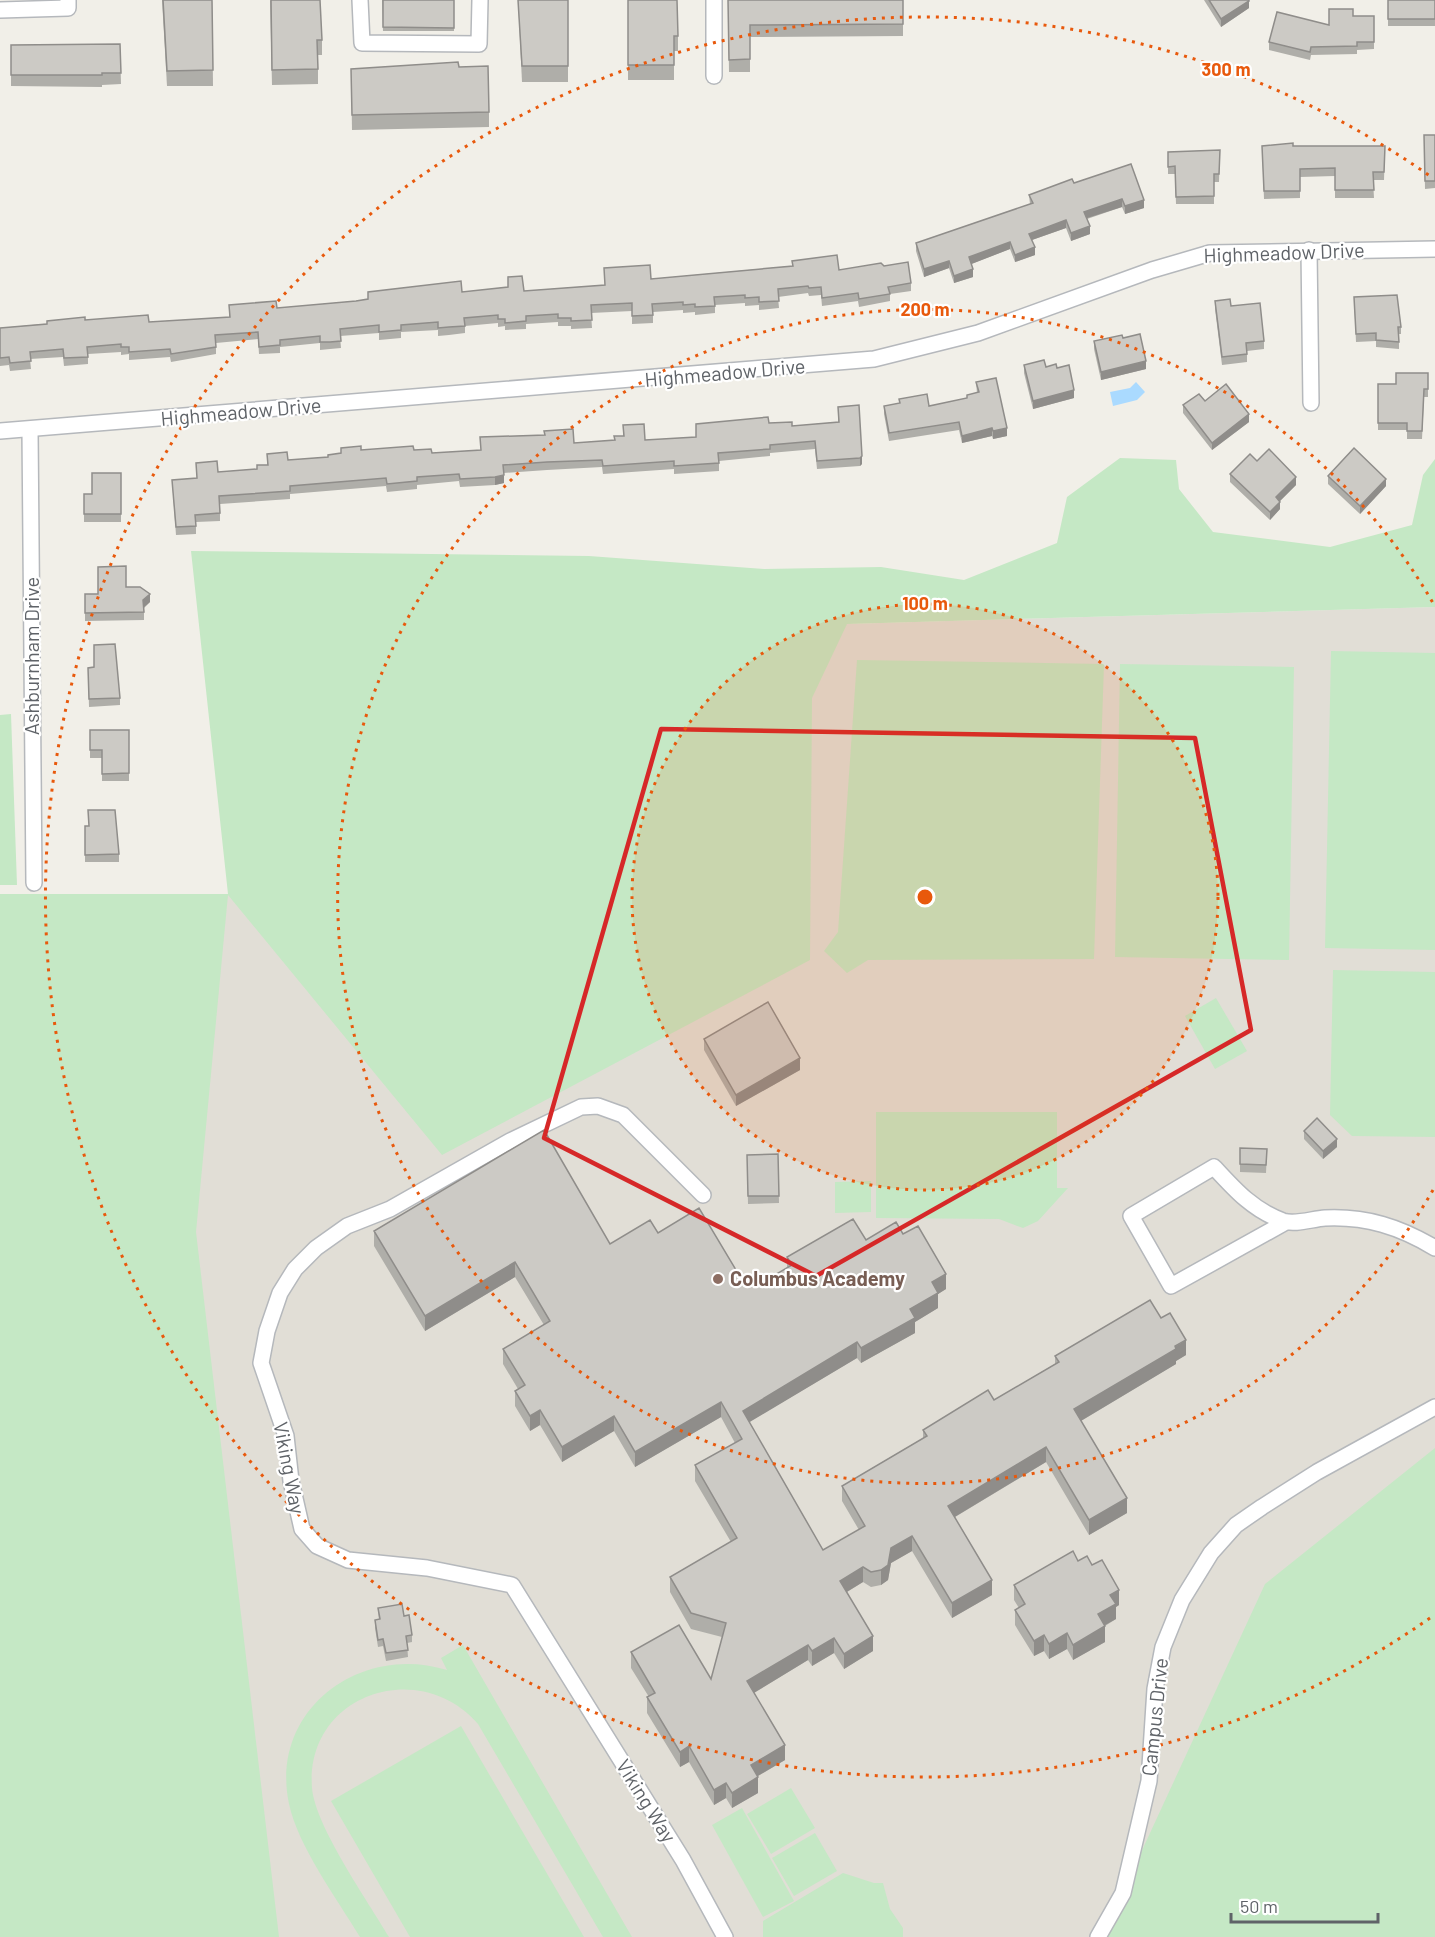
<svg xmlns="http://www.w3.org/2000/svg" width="1435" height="1937" font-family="Barlow,sans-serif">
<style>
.education{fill:#e1ded6}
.green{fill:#c5e8c5}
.water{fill:#aadaff}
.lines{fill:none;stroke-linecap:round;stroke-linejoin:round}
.minor-casing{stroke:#b5b8bc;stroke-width:18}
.minor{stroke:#fff;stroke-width:15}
.wall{fill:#afaea9}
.shaded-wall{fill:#8f8d8a}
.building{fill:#cccac5;stroke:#8f8d8a;stroke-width:1.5}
.marked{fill:none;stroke:#d62828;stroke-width:4.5;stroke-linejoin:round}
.ring{fill:none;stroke:#e8590c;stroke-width:3;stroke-dasharray:3 6}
.education-dot{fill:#8d6e63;stroke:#fff;stroke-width:2}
.labels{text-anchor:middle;stroke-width:4.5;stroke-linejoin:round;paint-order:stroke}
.street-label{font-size:20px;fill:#5f6368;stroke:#fff}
.education-label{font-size:20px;font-weight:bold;fill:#785e54;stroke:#fff;text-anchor:start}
.centre{fill:#e8590c;stroke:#fff;stroke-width:3}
.ring-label{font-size:18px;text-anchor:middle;font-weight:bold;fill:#e8590c;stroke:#fff;stroke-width:4.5;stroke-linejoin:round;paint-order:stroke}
</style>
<rect width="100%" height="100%" fill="#f1efe8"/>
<path class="education" d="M1435,607V1554L1149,1937H0V894H228L847,624Z"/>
<g class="green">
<path d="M1120,458L1176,460L1179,489L1213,532L1330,547L1412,525L1423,475L1435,459V607L847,624L812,698L810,960L442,1155L228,895L196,1232L279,1937H0V894H228L191,551L589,556L764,569L881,567L964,580L1057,543L1067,497Z"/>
<path d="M1331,651L1435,653V950L1325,948Z"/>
<path d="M857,660L1104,664L1094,959L868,960L847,973L824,951L838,932Z"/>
<path d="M1120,664L1294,667L1289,960L1115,957Z"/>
<path d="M11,714L17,885H0V715Z"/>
<path d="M1333,970L1435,972V1137L1352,1136L1330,1115Z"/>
<path d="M1216,998L1247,1051L1215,1069L1185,1016Z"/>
<path d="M876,1112H1057V1188H1068L1038,1221L1023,1228L999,1219L876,1218Z"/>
<path d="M871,1181V1212L835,1213V1182Z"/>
<path d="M1435,1448V1937H1102L1265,1584Z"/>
<path d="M463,1645L632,1937H603L478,1724C420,1656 305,1694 312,1788C315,1826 368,1901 389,1937H360C337,1899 298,1846 289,1804C269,1709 361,1643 447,1670L441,1658Z"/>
<path d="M461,1726L584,1937H410L331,1801Z"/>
<path d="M791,1788L815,1828L771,1854L747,1814Z"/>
<path d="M742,1808L794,1901L763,1917L712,1825Z"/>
<path d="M815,1833L837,1871L794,1896L772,1858Z"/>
<path d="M843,1873L874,1883H883L890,1909L903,1928V1937H763V1921Z"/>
</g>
<path class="water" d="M1136,382L1145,392L1137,400L1113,406L1110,392L1130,388Z"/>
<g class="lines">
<g class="minor-casing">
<g id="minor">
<path d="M360,0L362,43L479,44L480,0"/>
<path d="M714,0V76"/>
<path d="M0,10L68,8V0"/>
<path d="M1309,250L1311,403"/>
<path d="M30,430L34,883"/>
<path d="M0,431L874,359L978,333L1152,270L1210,253L1435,249"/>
<path d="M703,1195L623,1115L598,1106L581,1107L510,1141L390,1209L347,1226L316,1248L295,1269L280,1293L267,1331L261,1363L286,1436L291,1481L302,1529L317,1546L348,1560L427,1568L512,1585L683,1860L725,1937"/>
<path d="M1286,1222L1171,1286L1131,1216L1214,1167C1235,1190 1253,1210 1283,1221C1295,1225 1312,1219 1325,1218C1366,1216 1400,1227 1435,1248"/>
<path d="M1098,1937L1123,1893L1149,1781L1155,1689L1163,1647L1182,1600L1211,1553L1236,1525L1262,1507L1317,1472L1435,1407"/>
</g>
</g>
<use href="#minor" class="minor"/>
</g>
<g class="wall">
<path d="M162,0H212L213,86H167Z"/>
<path d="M270,0L322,40V55H318V84L272,85Z"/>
<path d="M382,0H454V31H383Z"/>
<path d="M518,0H568V82H522Z"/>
<path d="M628,0L678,36V51H674V80H628Z"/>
<path d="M728,0H903V36L750,37V72H729Z"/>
<path d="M1204,0H1249V8L1221,27Z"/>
<rect x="1388" y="0" width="47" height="26"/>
<path d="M1353,16H1374V49L1357,50V54L1311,55L1310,60L1269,50V42L1329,25Z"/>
<path d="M120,44L121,84L102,85V87L11,86V45Z"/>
<path d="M459,67L489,112V127L352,130L351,69Z"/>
<path d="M1424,135H1435V188L1425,189Z"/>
<path d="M1262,146H1385L1384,180H1373L1374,198H1335V176L1300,177V198L1264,199Z"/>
<path d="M1220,150L1219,182H1214V204H1176L1175,174H1168V152Z"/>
<path d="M1074,183L1144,208L1125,214L1122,207L1087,219L1090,234L1071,241L1066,228L1032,240L1035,255L1015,262L1010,249L971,264L973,277L954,283L949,268L924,277L916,251V243L1030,204L1029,195Z"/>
<path d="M792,261L839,270L884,266L911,283V291L890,294V301L859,307L858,301L822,306L821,295L809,296L808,293L778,297L779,308L759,310V305L745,306V303L715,305V313L695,315V312L683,313V310L653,312V323L632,324V311L591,313L592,328L571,329V326H558V322L526,324V329L505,330V326L498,327V323L465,326V333L449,335L438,336V330L401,332V338L379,340V333L340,336L341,348L330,349L320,350V343L280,347V353L259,354L258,339L216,343V354L171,362L170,357L129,360V354L121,355V352L88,354V364L64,366L63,357L30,359L31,369L10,371L9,365L0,366V328L85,320L149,322L229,317V305L277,308L356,301L368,299V292H462L508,287V277L524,291L604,285L651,279L792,266Z"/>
<path d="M1354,297L1401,327V334H1399V349L1376,347V341L1356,342Z"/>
<path d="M1215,301L1231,306L1264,341V349L1247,351V362L1222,365L1215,309Z"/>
<path d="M1094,341L1146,369L1101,380L1094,349Z"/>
<path d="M1024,365L1046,367L1074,398L1033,409L1024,373Z"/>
<path d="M1428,373V397H1424L1422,439H1407V430H1378V384H1396Z"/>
<path d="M976,382L1007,436L993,439L992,436L962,443L959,430L889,441L884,414V406L899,404V399L929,406L967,398V395L977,393Z"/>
<path d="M1205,401L1249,422L1212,450L1183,413V405Z"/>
<path d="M838,407L862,464L860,466L817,469L815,449L770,453V456L719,461V471L674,474V469L603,474L602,467L547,470L503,473L504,483L495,485L460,487L459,481L417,485V489L387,492L386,486L290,494V499L220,504V521L196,522V534L176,535L172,480L197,478L196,463L218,472L257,469L267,465V454L288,460L328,457L341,453V448L361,450H414L432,453L481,450L480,437L544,435V431L574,443L615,440L623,436V425L645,440L696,437V424L769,423L792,426L838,422Z"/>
<path d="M1257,461L1296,485L1280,501V509L1270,520L1230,482V474Z"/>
<path d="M121,473V522H84V494H92Z"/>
<path d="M1328,476L1386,486L1360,514L1328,484Z"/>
<path d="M126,587L150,602L144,608V620L85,621V594H98Z"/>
<path d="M88,668L120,698V705L89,707Z"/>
<path d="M90,730H129V781H102V758H90Z"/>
<path d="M85,826L119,854V862H85Z"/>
<path d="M704,1039L800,1070L736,1106L704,1050Z"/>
<path d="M1304,1131L1337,1147L1323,1159L1304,1139Z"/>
<path d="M1240,1148L1267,1149L1266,1173L1240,1172Z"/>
<path d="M778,1154L779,1203L748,1204L747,1155Z"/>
<path d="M374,1231L610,1244L658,1233L754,1287L787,1268V1257L866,1240L903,1234L946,1289L938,1294V1308L915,1322V1333L861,1363L857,1358L749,1422L823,1550L859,1530L842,1501V1486L923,1438V1430L994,1400L1055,1364V1356L1161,1318L1186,1355L1176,1361V1364L1081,1421L1127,1513L1089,1535L1046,1462L955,1517L992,1595L952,1618L912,1551L891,1563L888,1580L881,1585L871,1587L863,1582L847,1592L873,1651L844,1669L834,1653L812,1666L808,1660L754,1693L785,1760L758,1776V1793L732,1808L726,1798L714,1805L689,1762L680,1767L647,1713V1697H649L631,1668V1652L711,1679L722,1637L691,1629L670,1592V1577L731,1542L695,1481V1465L735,1443L721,1417L635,1467L614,1431L562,1462L540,1425L530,1431L515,1406V1391L518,1389L503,1364V1349L544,1325L515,1277L425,1331L374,1246Z"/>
<path d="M1092,1565L1119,1605L1116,1607V1619L1105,1626V1642L1073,1660L1067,1649L1049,1659L1044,1651L1034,1656L1015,1625V1610L1019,1608L1014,1600V1585Z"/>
<path d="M378,1608L404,1616L412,1635V1642L407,1643L408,1657L386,1661L383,1646L378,1647L375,1628V1620H379Z"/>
</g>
<g class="shaded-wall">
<path d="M1249,1V8L1221,27V19Z"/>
<path d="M1122,199V207L1084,219V212Z"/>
<path d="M1144,200V208L1125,214V206Z"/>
<path d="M1066,220V228L1029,241V234Z"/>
<path d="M1090,226V234L1071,241V233Z"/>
<path d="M1010,242V249L969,265V257Z"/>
<path d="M1035,247V255L1015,262V255Z"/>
<path d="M949,261V268L924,277V269Z"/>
<path d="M973,269V277L954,283V276Z"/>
<path d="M1146,361V369L1101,380V372Z"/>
<path d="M1074,390V398L1033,409V401Z"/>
<path d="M1249,414V422L1212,450V443Z"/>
<path d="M992,428V436L962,443V436Z"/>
<path d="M1007,428V436L993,439V431Z"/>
<path d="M862,456V464L860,466V458Z"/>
<path d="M504,475V483L495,485V477Z"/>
<path d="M1296,477V485L1276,505V497Z"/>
<path d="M1386,479V486L1360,514V506Z"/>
<path d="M1280,502V509L1270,520V512Z"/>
<path d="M150,594V602L143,608V600Z"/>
<path d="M800,1058V1070L736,1106V1095Z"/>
<path d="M1337,1139V1147L1323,1159V1151Z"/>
<path d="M515,1262V1277L425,1331V1316Z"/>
<path d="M946,1274V1289L938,1294V1308L915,1322V1333L861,1363V1348L910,1309L932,1282Z"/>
<path d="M1186,1340V1355L1176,1361V1364L1074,1425V1409Z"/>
<path d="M857,1342V1358L743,1426V1411Z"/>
<path d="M721,1402V1417L635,1467V1452Z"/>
<path d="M540,1410V1425L530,1431V1416Z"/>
<path d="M614,1416V1431L562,1462V1447Z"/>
<path d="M1046,1447V1462L948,1521V1506Z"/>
<path d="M1127,1498V1513L1089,1535V1520Z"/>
<path d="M912,1536V1551L891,1563L888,1580L881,1585V1570L891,1548Z"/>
<path d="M863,1567V1582L840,1596V1581Z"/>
<path d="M992,1580V1595L952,1618V1603Z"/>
<path d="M1119,1590V1605L1116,1607V1619L1098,1629V1614L1110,1595Z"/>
<path d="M1105,1626V1642L1073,1660V1645Z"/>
<path d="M1067,1633V1649L1049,1659V1644Z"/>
<path d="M1044,1635V1651L1034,1656V1641Z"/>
<path d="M873,1636V1651L844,1669V1654Z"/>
<path d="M834,1638V1653L812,1666V1651Z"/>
<path d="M808,1645V1660L747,1697V1681Z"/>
<path d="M785,1745V1760L751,1780V1765Z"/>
<path d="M689,1746V1762L680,1767V1752Z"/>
<path d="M758,1777V1793L732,1808V1793Z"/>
<path d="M726,1783V1798L714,1805V1790Z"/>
</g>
<g class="building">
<path d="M163,0H212L213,70L167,71Z"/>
<path d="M271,0H320L322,40H317L318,69L272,70Z"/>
<path d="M383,0H454V28L383,27Z"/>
<path d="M518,0H568V66H522Z"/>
<path d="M628,0H677L678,36H674V65H628Z"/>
<path d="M728,0H903V24L750,25V59L729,60Z"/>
<path d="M1209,0H1249V1L1221,19Z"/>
<rect x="1388" y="0" width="47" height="19"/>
<path d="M1329,9H1353V16H1374V42H1357V46L1311,47L1310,52L1269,42L1277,12L1329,25Z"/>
<path d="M120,44L121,73H102V75H11V45Z"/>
<path d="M458,62L459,67L488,66L489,112L352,115L351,69Z"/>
<path d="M1424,135H1435V181H1425Z"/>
<path d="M1293,143V146H1385L1384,172H1373L1374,190H1335V168L1300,169V191H1264L1262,146Z"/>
<path d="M1220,150L1219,174H1214V196L1176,197L1175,166L1168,167V152Z"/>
<path d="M1131,164L1144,200L1125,206L1122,199L1084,212L1090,226L1071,233L1066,220L1029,234L1035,247L1015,255L1010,242L969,257L973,269L954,276L949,261L924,269L916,243L1033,203L1029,195L1072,179L1074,183Z"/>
<path d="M837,255L839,270L881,263L884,266L908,262L911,283L888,287L890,294L859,299L858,293L822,298L821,287L809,288L808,286L778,289L779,301L759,302V297L745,298V295L714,297L715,306L695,307V304L683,305V302L652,304L653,315L632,316V303L591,305L592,320L571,321V318H558V314L526,316V321L505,323V319H498V315L464,318L465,326L449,327L438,328V322L401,325V330L379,332V325L340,329L341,341L330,342H320V336L280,340V345L259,347L258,332L215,335L216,347L171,354L170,349L129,352V347H121V344L87,347L88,357L64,358L63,349L30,352L31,361L10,363L9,357L0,358V328L47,324V321L85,317V320L148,315L149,322L230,317L229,305L276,301L277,308L356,301L368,299V292L461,281L462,292L508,287V277L522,276L524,291L605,285L604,268L650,265L651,279L793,266L792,261Z"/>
<path d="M1397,295L1401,327H1398L1399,342L1376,340V333L1356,334L1354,297Z"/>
<path d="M1230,299L1231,306L1260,303L1264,341L1246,343L1247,354L1222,357L1215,301Z"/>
<path d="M1140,334L1146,361L1101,372L1094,341L1122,335L1123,338Z"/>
<path d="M1044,360L1046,367L1056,364L1057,368L1069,365L1074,390L1033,401L1024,365Z"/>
<path d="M1396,373H1428V389H1424L1422,431H1407V423H1378V384H1396Z"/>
<path d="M996,378L1007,428L993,431L992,428L962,436L959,422L889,433L884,406L900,403L899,399L927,394L929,406L967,398V395L979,392L976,382Z"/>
<path d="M1226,384L1249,414L1212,443L1183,405L1199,394L1205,401Z"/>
<path d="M859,405L862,456L860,458L817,461L815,441L770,445V449L718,453L719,463L674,466V461L603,466L602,460L547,462L503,465L504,475L495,477L460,479L459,474L417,477V481L387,484L386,478L290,486V491L219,496L220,513L195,515L196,526L176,527L172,480L197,478L196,463L217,461L218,472L257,469V465H268L267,454L287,452L288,460L328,457V455L341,453V448L361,446V450L413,446L414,450L431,449L432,453L481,450L480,437L545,435L544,431L573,429L574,443L615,440L614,436H624L623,425L644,424L645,440L696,437V424L768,417L769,423L792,422V426L839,422L838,407Z"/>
<path d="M1354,448L1386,479L1360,506L1328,476Z"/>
<path d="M1269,449L1296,477L1276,497L1280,502L1270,512L1230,474L1250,454L1257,461Z"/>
<path d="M92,473H121V514H84V494H92Z"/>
<path d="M126,566V587H140L150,594L143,600L144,612L85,613V594H98V567Z"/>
<path d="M115,644L120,698L89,699L88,668L94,667V645Z"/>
<path d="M90,730H129V773L102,774V750H90Z"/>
<path d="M88,810H115L119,854L85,855V826H89Z"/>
<path d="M768,1002L800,1058L736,1095L704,1039Z"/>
<path d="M1317,1118L1337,1139L1323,1151L1304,1131Z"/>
<path d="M544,1130L610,1244L650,1220L658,1233L699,1208L742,1280L748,1276L754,1287L792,1265L787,1257L853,1219L866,1240L896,1222L903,1234L918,1226L946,1274L932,1282L938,1293L910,1309L915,1318L861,1348L857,1342L743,1411L823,1550L865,1526L842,1486L927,1436L923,1430L988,1390L994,1400L1059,1362L1055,1356L1150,1300L1161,1318L1170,1313L1186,1340L1175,1346L1176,1349L1074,1409L1127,1498L1089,1520L1046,1447L948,1506L992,1580L952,1603L912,1536L891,1548L888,1565L881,1570L871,1572L863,1567L840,1581L873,1636L844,1654L834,1638L812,1651L808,1645L747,1681L785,1745L751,1765L758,1777L732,1793L726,1783L714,1790L689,1746L680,1752L647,1697L655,1693L631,1652L679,1625L711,1679L726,1623L691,1613L670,1577L737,1538L695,1465L742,1439L721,1402L635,1452L614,1416L562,1447L540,1410L530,1416L515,1391L525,1385L503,1349L550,1321L515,1262L425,1316L374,1231Z"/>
<path d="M1240,1148L1267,1149L1266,1165L1240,1164Z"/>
<path d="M778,1154L779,1196H748L747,1155Z"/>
<path d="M1073,1551L1078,1561L1087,1556L1092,1565L1102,1560L1119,1590L1110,1595L1116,1604L1098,1614L1105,1626L1073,1645L1067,1633L1049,1644L1044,1635L1034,1641L1015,1610L1025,1604L1014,1585Z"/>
<path d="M402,1604L404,1616L409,1615L412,1635L406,1636L408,1650L386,1653L383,1639L378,1640L375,1620L380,1619L378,1608Z"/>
</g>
<path class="marked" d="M661,729L1195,738L1251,1030L816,1276L544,1138Z"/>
<circle cx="925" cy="897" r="293" fill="#e8590c" fill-opacity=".12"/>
<g class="ring">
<circle cx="925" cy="897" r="293"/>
<path d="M1433 1190A587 587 0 1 1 1433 603"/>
<path d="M1430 1618A880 880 0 1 1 1430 176"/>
</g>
<circle class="education-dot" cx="718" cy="1279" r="6"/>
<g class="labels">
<g class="street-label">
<text transform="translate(1284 253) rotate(-2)" y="7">Highmeadow Drive</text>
<text transform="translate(725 373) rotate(-5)" y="7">Highmeadow Drive</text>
<text transform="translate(241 412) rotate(-5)" y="7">Highmeadow Drive</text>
<text transform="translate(32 656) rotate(-90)" y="7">Ashburnham Drive</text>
<text transform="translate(289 1468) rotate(79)" y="7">Viking Way</text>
<text transform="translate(1155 1717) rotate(-84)" y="7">Campus Drive</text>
<text transform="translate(646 1801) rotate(58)" y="7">Viking Way</text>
</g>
<g class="education-label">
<text x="730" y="1286">Columbus Academy</text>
</g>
</g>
<circle cx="925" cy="897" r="9" class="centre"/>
<g class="ring-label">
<text x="1226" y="76">300 m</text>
<text x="925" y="316">200 m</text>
<text x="925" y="610">100 m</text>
</g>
<path d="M1231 1913v9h147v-9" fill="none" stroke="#5f6368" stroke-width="3"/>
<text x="1240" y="1913" font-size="18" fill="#5f6368" stroke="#ffffff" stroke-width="4.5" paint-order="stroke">50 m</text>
</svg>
